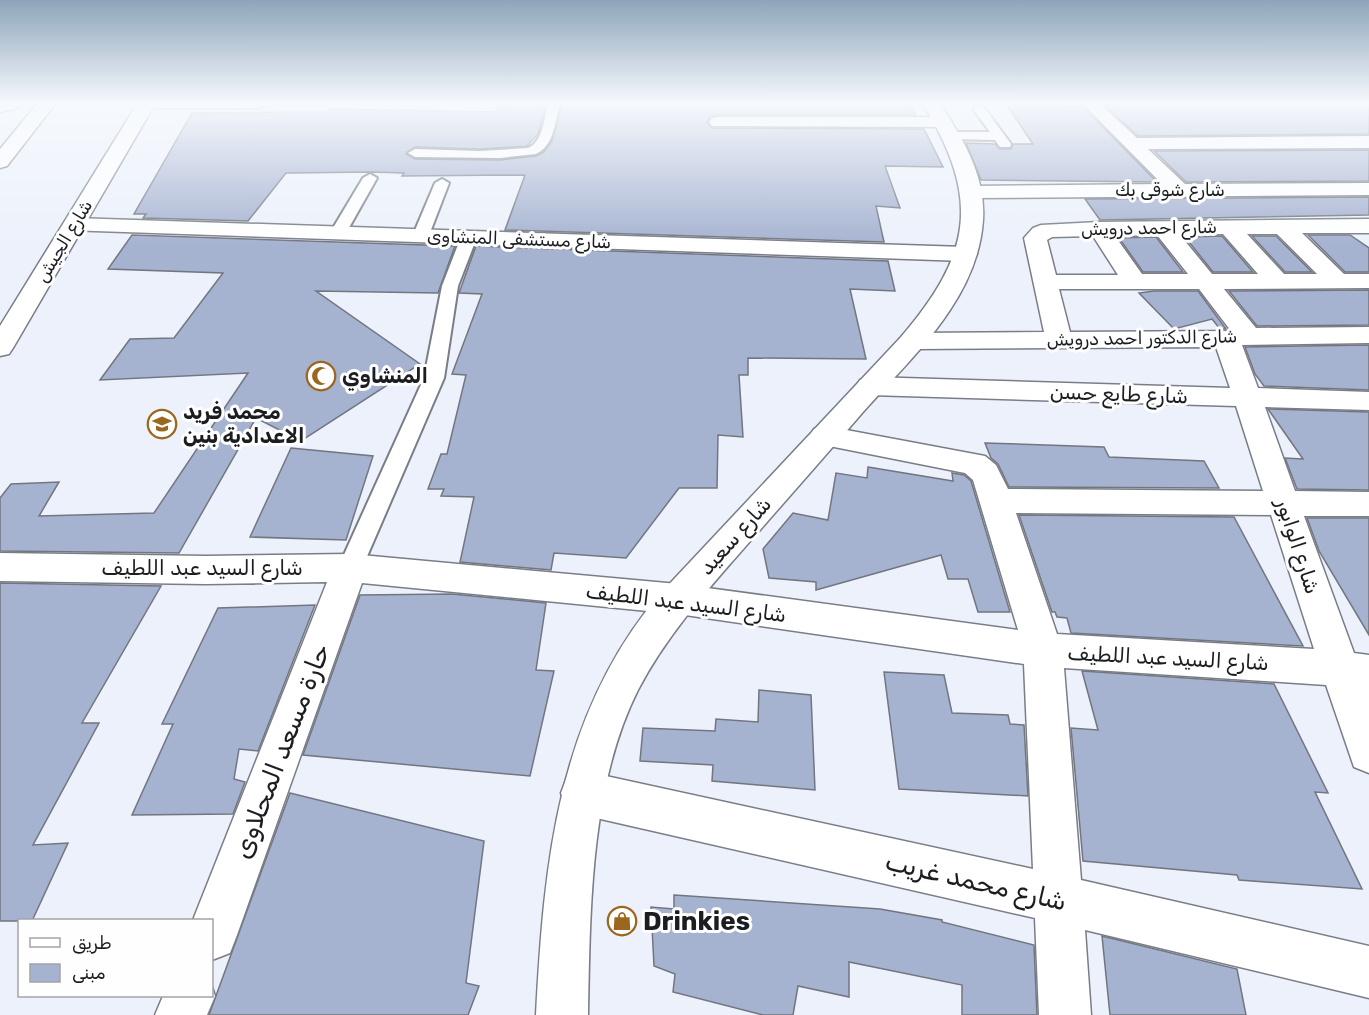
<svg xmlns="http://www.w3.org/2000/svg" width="1369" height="1015" font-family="Rubik,'Noto Naskh Arabic',sans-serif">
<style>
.building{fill:#a5b2d0;stroke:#72767f;stroke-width:1.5}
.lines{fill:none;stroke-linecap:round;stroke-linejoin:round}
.service-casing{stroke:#797d86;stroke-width:4}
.minor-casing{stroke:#797d86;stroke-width:3}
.tertiary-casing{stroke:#797d86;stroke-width:3}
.secondary-casing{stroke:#797d86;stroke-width:3}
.service{fill:#fff;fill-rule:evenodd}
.minor{fill:#fff;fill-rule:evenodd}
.tertiary{fill:#fff;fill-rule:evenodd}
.secondary{fill:#fff;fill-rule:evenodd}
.labels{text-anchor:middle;stroke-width:6;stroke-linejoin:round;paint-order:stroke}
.far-street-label{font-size:18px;fill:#1b1d21;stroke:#fefefe}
.poi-label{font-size:21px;font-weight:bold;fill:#1b1d21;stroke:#fefefe;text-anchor:start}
.street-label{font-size:21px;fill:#1b1d21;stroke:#fefefe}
.near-street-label{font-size:26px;fill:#1b1d21;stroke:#fefefe}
.near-poi-label{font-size:26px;font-weight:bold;fill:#1b1d21;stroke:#fefefe;text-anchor:start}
</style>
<rect width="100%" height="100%" fill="#ecf1fb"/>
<g class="building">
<path d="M508,104H546L538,134L527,146L480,149L415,147L406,154L415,159L500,160L536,156L544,152L552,141L562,104H911L916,115H718L710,117L707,122L712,128L924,129L943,167L885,166L900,208L876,206L884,242L505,230L525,175L402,176L404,173L371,172L286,173L248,221L143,218L146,214H134L192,113L329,112L331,109L495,112L498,106H507Z"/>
<path d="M1006,104L1083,107L1157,182L981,180L966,143L995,144L1000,149H1011L1013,144H1033Z"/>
<path d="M1103,104H1369V134L1138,136Z"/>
<path d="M1369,150V181L1186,182L1154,151Z"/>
<path d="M1369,197V215L1100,220L1085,199Z"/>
<path d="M132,235L455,246L438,293L316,291L420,364L301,441L256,418L179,553L0,551V498L11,484L59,482L39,516L154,513L248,373L100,380L130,339L174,338L223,273L108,269Z"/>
<path d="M1308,235H1350L1369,248V272H1345Z"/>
<path d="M1222,236L1253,272H1213L1185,237Z"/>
<path d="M1252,236H1276L1312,272H1285Z"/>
<path d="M1156,237L1183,272H1143L1119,238Z"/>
<path d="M476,246L888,261L895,291L850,289L866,359L748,358V375H739L743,437L718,435L717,488H679L626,558L554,553L551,570L460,562L474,497L441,496L444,489H428L441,454H447L466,375L452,374L482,294L459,293Z"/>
<path d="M1369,290V325L1257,326L1229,291Z"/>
<path d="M1154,291H1198L1226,329H1220L1212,319L1174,329L1139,293Z"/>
<path d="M1369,345V390L1264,386L1255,374L1245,347Z"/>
<path d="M1268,409L1369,412V490L1297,489L1285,458L1303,459Z"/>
<path d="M985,443L1104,447L1109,457L1204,461L1219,488L1009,487L998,464L991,458Z"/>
<path d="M291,448L373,456L346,540L250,537Z"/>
<path d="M868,467L953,481L952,473L964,475L971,481L1010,612H978L968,579H948L941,555L816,590V582L769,578L763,549L793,513L828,520L836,473L867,478Z"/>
<path d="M1019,515L1234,517L1303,646L1071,633L1067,618L1057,617L1055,612H1052Z"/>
<path d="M1307,518H1369V635L1319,551Z"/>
<path d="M0,583L161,586L82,723H99L33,845L68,843L32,921H0Z"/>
<path d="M452,594L546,603L536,670L554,671L530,776L303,755L360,595Z"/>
<path d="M315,605L258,751L239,749L234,779L245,782L233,814L132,815L173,724H162L218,608Z"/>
<path d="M1082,671L1274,684L1328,793L1315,792L1362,889L1239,880L1237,875L1083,861L1071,728L1098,730Z"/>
<path d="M884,672L944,675L952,713L1008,715L1010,724L1024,725L1028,796L899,789Z"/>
<path d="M759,690L811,695L815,790L712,781L713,765L640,761L643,728L715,731L716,719L758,722Z"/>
<path d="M290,793L484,841L466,983L479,986L468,1015H209Z"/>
<path d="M674,895L880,909L942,920V922L1034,945L1037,1015H962V985L849,962V997L798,986L793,1015H763L673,992L675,974L654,966L651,907L674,909Z"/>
<path d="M1102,936L1237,969L1246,1015H1110Z"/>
</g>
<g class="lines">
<g class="service-casing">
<g id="service">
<path d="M139,104H266L260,108H145Z"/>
<path d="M548,104H560C555,122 554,146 536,154L500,158L415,157L408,153L415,149L480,151L528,148C543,142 544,118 548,104Z"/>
<path d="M979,105L983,106L1011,144L1010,147H1000L995,140L948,139L946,136L952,132H990L973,109Z"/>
<path d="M370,174L377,178L346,233L343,236H333L330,233L363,178Z"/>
<path d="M442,179L449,183L429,235L426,238H416L413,235L435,183Z"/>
<path d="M469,232L477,237L458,286L444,378L362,568L359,575L350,578L341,575L338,568L424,378L442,286L461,237Z"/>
</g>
</g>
<g class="minor-casing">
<g id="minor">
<path d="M0,104H22L19,108L0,112Z"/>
<path d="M1083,104H1100L1137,138L1369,136V148L1148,149L1185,184L1369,183V195L972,198L965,196L962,192L965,188L972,186L1162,184Z"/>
<path d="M718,117H943L949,118L952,122L949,126L943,127L712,126L709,122L712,118Z"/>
<path d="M74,218L965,247L973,249L977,254L973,259L965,261L66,230L63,225L66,220Z"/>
<path d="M1369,219V233H1302L1344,274H1369V288L1224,289L1256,328L1369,327V343L1242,345L1258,388L1369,392V410L1265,407L1295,491L1369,492V516H1304L1354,653L1369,655V773L1354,767L1326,685L1064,668L1081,880L1369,946V998L1085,930L1091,1015H1039L1035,918L583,815L567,809L561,793L567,777L583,771L1033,869L1024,664L678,614L362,583L237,935L230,953L212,960V920H193L327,582L206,584L0,581V553L206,556L350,554L678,584L1018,630L973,480L965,473L814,443L810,436L814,429L825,426L985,456L996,465L1008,489L1263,491L1236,406L870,395L860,392L856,386L860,380L870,377L1230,388L1216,347L914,349L905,347L901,341L905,335L914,333L1044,332L1024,238L1033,228L1041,225L1099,222ZM1223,234L1258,274H1212L1180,235ZM1247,234H1277L1317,274H1284ZM1157,235L1188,274H1142L1115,236ZM1093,236L1118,275H1056L1047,240L1052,237ZM1059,289H1199L1231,331L1070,332ZM1016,513L1271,515L1314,649L1057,634Z"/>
<path d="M212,987L215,996L207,1015H155L163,996H212Z"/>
</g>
</g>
<g class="tertiary-casing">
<path id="tertiary" d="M923,104H940C963,139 986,176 983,220C978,299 912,357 863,412C826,455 789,497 752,539C710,587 668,633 638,690C590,785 590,910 588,1015H536C544,864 557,715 660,594L901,337C972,254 981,199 923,104Z"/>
</g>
<g class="secondary-casing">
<g id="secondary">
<path d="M37,104H55L7,166L0,168V149Z"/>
<path d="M137,104H155L13,348L9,354L0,356V326Z"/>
</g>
</g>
<use href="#service" class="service"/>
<use href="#minor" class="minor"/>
<use href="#tertiary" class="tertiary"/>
<use href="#secondary" class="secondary"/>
</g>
<linearGradient id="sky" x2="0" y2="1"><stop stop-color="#8da5ba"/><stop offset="0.42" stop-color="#f6f9fd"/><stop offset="1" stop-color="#f6f9fd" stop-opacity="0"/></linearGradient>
<rect width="1369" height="246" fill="url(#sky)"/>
<defs>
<g id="mosque-ring" transform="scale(1.5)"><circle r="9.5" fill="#fefefe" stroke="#9b661e" stroke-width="1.5"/><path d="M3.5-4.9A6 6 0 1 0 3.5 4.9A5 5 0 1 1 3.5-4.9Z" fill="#9b661e"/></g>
<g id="school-ring" transform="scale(1.5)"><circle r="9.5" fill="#fefefe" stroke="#9b661e" stroke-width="1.5"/><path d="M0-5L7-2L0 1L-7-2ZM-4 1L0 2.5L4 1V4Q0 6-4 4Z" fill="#9b661e"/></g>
<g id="shop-ring" transform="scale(1.5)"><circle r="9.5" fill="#fefefe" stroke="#9b661e" stroke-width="1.5"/><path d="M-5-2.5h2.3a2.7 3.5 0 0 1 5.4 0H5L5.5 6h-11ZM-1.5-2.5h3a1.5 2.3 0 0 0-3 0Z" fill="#9b661e"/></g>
</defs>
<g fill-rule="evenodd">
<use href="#mosque-ring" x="321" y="376"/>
<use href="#school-ring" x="162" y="424"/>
<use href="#shop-ring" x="622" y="921"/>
</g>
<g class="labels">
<g class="far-street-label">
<text x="1170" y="196">شارع شوقى بك</text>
<text transform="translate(1149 228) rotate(-1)" y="6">شارع احمد درويش</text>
<text transform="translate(519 239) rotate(2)" y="6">شارع مستشفى المنشاوى</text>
<text transform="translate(64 241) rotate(-59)" y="6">شارع الجيش</text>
<text transform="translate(1142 338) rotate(-1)" y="6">شارع الدكتور احمد درويش</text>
</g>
<g class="poi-label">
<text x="342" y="383">المنشاوي</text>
<text x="183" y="419">محمد فريد<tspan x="183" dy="24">الاعدادية بنين</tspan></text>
</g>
<g class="street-label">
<text transform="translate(1119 394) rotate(2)" y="7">شارع طايع حسن</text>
<text transform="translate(735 536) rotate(-48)" y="7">شارع سعيد</text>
<text transform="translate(1298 546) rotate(72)" y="7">شارع الوابور</text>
<text x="202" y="575">شارع السيد عبد اللطيف</text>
<text transform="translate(686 603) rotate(7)" y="7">شارع السيد عبد اللطيف</text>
<text transform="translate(1168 658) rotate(3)" y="7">شارع السيد عبد اللطيف</text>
</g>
<g class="near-street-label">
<text transform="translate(281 751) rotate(-69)" y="9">حارة مسعد المحلاوى</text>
<text transform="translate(976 881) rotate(13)" y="9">شارع محمد غريب</text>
</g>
<g class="near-poi-label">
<text x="643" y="930">Drinkies</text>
</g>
</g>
<rect x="18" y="919" width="195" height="78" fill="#fefefe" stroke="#a3a4a6" stroke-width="1.5"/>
<rect x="30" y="938" width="30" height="9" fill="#ffffff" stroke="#a3a4a6" stroke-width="1.5"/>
<text x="72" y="949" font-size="18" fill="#1b1d21">طريق</text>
<rect x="30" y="964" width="30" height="18" fill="#a5b2d0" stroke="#a3a4a6" stroke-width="1.5"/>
<text x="72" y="979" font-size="18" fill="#1b1d21">مبنى</text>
</svg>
